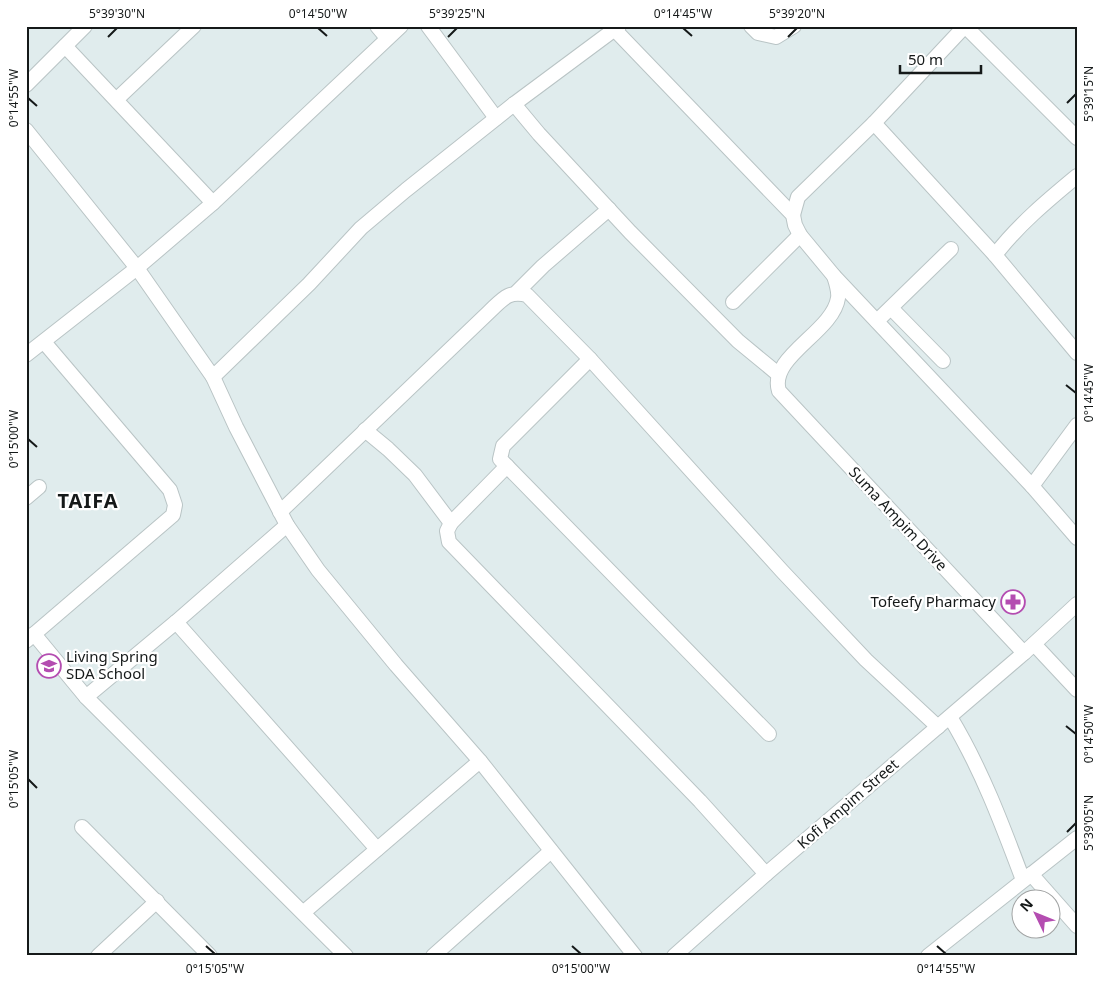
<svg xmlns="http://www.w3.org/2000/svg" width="1103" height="982" font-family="'Noto Sans',sans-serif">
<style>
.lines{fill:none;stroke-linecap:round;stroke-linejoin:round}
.minor-casing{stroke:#b9c4c5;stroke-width:16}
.minor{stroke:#fff;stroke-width:14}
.ticks{fill:none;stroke:#151919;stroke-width:2}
.labels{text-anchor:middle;stroke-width:4.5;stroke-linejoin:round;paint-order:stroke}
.street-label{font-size:15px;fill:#151919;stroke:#fff}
.poi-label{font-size:15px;fill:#151919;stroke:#fff;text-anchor:end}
.district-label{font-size:20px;font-weight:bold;letter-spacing:1px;fill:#151919;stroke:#fff}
.neatline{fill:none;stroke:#151919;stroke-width:2}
.ticks-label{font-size:12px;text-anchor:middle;fill:#151919}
</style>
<rect width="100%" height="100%" fill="#e0eced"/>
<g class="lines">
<g class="minor-casing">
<g id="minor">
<path d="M377,26L387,38"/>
<path d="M428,26L496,118"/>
<path d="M751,26L758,33L776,37L794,26"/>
<path d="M965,26L1077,138"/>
<path d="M615,30L793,215L795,225L800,235L834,276L1032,486L1077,538"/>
<path d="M65,46L213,203"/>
<path d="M26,85L85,26"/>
<path d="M117,99L194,26"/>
<path d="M514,104L539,134L630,232L738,341L778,374"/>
<path d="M874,123L995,255L1077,353"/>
<path d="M26,130L137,268L213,377L236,427L287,525L318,570L396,665L480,761L635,956"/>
<path d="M793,215L798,197L874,123L965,26"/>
<path d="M995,255C1018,225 1048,200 1077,176"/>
<path d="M834,276C836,282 839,292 838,298C833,332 768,357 779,391L1024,653"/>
<path d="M517,292L543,266L609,209"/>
<path d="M733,302L800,235"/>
<path d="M891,308L943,361"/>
<path d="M877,321L951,249"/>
<path d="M26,355L137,268L213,203L401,26"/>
<path d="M590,359L503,446L500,459L769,734"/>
<path d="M213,377L309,284L361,228L406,190L514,104L619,26"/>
<path d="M365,430L388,449L415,475L451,523"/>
<path d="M507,466L451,523L447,531L449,542L700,801L766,874"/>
<path d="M1032,486L1077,425"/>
<path d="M26,498L39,487"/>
<path d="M280,512L489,312C502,300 508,290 527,295L590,359L782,571L866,660L938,727"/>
<path d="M176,622L377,849"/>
<path d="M34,634L86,697L346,956"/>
<path d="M26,641L173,515L175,505L170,490L44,342"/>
<path d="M1034,644L1077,690"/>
<path d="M86,697L176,622L287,525"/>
<path d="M950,717C981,768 1002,824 1023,880"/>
<path d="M82,827L210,956"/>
<path d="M1031,874L1077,926"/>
<path d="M304,912L480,761"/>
<path d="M98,956L157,901"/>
<path d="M433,956L551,851"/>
<path d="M674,956L766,874L1024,653L1077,604"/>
<path d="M928,956L1077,838"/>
</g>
</g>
<use href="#minor" class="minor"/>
</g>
<path class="ticks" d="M318,28L327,36M683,28L692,36M108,37L117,28M448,37L457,28M788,37L797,28M28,98L37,106M1067,103L1076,94M1066,385L1076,393M28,439L37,447M1066,726L1076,734M28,779L37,788M1067,832L1076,823M206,946L215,954M572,946L581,954M937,946L946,954"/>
<defs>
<g id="pharmacy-ring" transform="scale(1.25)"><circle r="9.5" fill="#fff" stroke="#b44db1" stroke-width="1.5"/><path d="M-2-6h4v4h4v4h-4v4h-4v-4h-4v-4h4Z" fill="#b44db1"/></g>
<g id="school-ring" transform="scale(1.25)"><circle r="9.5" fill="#fff" stroke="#b44db1" stroke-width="1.5"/><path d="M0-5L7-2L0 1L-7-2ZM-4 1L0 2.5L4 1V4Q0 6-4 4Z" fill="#b44db1"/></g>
</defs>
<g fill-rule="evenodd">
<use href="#pharmacy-ring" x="1013" y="602"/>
<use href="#school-ring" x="49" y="666"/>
</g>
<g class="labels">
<g class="street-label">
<text transform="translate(898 519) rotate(47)" y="5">Suma Ampim Drive</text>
<text transform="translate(848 804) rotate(-41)" y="5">Kofi Ampim Street</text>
</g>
<g class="poi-label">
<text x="996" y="607">Tofeefy Pharmacy</text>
<text x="66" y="662" text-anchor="start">Living Spring<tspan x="66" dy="17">SDA School</tspan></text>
</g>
<g class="district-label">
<text x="88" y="508">TAIFA</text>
</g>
</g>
<rect width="1103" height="982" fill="none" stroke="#ffffff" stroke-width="55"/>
<g transform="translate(1036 914) rotate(313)"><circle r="24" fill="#ffffff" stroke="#a1a3a3"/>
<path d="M0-4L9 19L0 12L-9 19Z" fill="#b44db1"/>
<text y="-8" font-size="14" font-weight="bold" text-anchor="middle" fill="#151919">N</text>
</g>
<path d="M900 65v8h81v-8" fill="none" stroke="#151919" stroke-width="2.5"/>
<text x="908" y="65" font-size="15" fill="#151919" stroke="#ffffff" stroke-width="4" paint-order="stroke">50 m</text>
<rect x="28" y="28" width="1048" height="926" class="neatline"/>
<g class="ticks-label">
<text x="117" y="18">5°39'30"N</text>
<text x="318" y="18">0°14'50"W</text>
<text x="457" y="18">5°39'25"N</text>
<text x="683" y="18">0°14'45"W</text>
<text x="797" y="18">5°39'20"N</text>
<text transform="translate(1089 94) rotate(-90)" y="4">5°39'15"N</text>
<text transform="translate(14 98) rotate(-90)" y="4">0°14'55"W</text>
<text transform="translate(1089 393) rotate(-90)" y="4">0°14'45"W</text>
<text transform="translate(14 439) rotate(-90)" y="4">0°15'00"W</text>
<text transform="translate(1089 734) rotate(-90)" y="4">0°14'50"W</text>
<text transform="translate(14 779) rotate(-90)" y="4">0°15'05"W</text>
<text transform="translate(1089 823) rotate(-90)" y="4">5°39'05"N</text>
<text x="215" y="973">0°15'05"W</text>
<text x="581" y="973">0°15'00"W</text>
<text x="946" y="973">0°14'55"W</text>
</g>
</svg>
